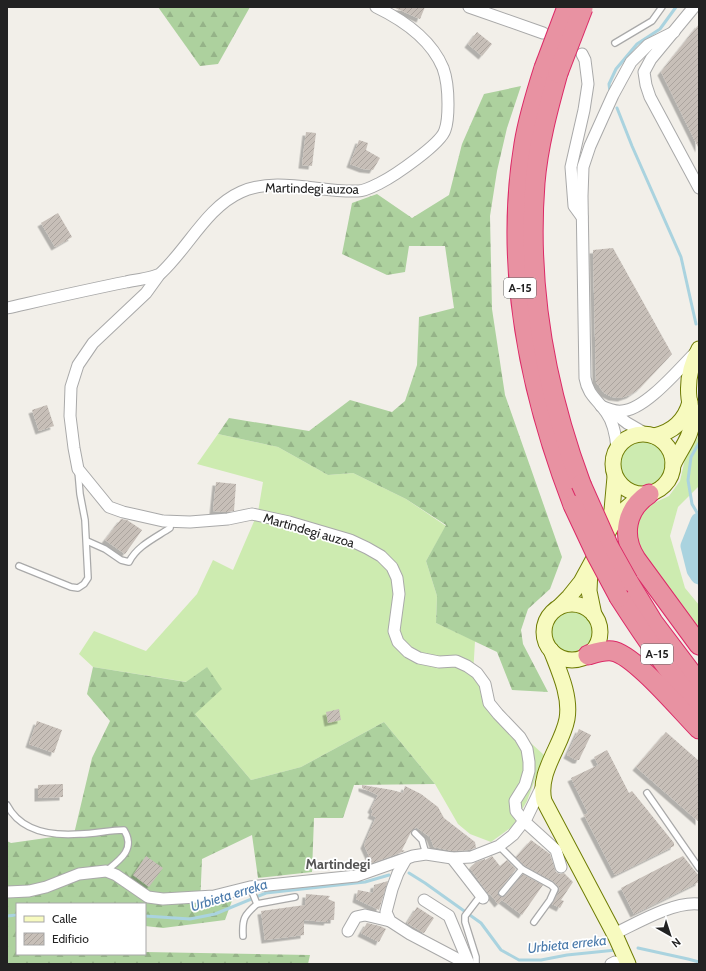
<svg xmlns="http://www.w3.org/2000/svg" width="706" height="971" font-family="Cabin,sans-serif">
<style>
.grass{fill:#cdebb0}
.forest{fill:url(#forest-firs)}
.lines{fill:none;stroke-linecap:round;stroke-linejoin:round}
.stream{stroke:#aad3df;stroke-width:3}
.river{stroke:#aad3df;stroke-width:17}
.building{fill:url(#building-hatch);filter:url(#shadow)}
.lane-casing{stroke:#a9a9a9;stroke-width:8}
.street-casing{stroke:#a9a9a9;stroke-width:13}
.secondary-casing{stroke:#707d05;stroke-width:17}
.highway-casing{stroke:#dc2a67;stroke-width:21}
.lane{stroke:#fff;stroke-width:5.5}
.street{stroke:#fff;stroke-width:11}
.secondary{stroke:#f7fabf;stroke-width:15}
.highway{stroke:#e892a2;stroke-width:19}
.highway-bridge-casing{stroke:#dc2a67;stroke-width:21;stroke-linecap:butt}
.highway-bridge{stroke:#e892a2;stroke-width:19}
.labels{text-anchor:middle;stroke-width:3.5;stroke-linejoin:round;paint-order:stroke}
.shield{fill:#fff;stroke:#646464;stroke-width:1}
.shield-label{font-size:12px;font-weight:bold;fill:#222}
.street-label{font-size:13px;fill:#222;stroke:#fff}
.neighbourhood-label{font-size:14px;font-weight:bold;fill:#555;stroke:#fff}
.water-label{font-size:14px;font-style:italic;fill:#4a7aab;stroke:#fff}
</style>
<defs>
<pattern id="forest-firs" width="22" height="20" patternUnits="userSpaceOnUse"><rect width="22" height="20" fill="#add19e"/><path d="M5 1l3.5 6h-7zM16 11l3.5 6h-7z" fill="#95b388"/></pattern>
<pattern id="building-hatch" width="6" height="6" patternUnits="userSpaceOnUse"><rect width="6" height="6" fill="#c7bfb8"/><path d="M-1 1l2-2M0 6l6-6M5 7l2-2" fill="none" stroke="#aba49e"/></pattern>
<filter id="shadow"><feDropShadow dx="-3.5" dy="3.5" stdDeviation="0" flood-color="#0004"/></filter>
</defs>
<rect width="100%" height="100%" fill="#f2efe9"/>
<g class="grass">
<path d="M218,434L278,447L328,475L353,473L406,499L446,526L426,561L437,596L436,623L475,641L473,675L522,735L544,755L527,801L517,818L513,826L491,842L470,834L458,824L435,784L384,722L301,767L251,780L195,714L207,667L187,682L93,667L79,654L94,631L146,651L197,594L213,560L233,570L258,512L263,482L197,464Z"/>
<path d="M699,435V486L678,507L670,536L685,588L699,605V633L639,549L635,537V520L643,508L669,496L680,481L685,459Z"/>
<circle cx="643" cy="465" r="23"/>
<circle cx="572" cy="632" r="21"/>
</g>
<g class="forest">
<path d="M158,7H250L218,64L200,66Z"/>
<path d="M521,86L507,128L497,171L490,216L492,309L505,395L562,557L550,589L528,609L521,630L523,644L548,692L512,690L497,652L436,623L437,596L426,561L446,525L406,499L353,473L328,475L278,447L218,434L229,418L309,431L350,400L392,412L405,401L417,365L419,317L454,308L445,246H409L405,272L387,275L342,254L352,203L377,194L412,218L449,195L462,144L484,94Z"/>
<path d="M93,667L186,682L207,667L222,689L195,714L251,780L301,767L384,722L435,784L354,785L343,818H314L312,872L258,878L252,835L202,859L200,905L233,898L225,920L163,928L145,926V904H17V954H145V952L310,955L308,964H7V841L11,843L74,834L92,758L110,721L87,694Z"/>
</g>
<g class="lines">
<g class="stream">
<path d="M610,92L609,84L616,69L637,44L660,29L676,7"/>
<path d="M617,108L632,146L681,257L696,324"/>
<path d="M699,443L691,457L688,480L692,504L699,516"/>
<path d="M409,873L425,883L481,923L501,950L519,960H541L567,955L616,950"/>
<path d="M7,916L17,915"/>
<path d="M145,916L190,919L215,914L266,893L365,882L389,875"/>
<path d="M638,948L688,959L699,962"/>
</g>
<path class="river" d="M699,521L689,546L695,570L699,576"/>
</g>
<g class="building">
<path d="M393,7H425L420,19Z"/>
<path d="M699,24V149L661,72Z"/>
<path d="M477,32L492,44L482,56L468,44Z"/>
<path d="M306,132L316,133L312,166L302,165Z"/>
<path d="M359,140L368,143L366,150L380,158L373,170L363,169L350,164Z"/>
<path d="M58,213L72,237L55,247L41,223Z"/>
<path d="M613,248L672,354L640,388L630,395L621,398L612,397L604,393L596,382L593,250Z"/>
<path d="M47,405L54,426L39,431L32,410Z"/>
<path d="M216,482L236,484L234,511L226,512L213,511Z"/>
<path d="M121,519L127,520L142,530L125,554L105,540Z"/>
<path d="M339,709L341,720L328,723L326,712Z"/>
<path d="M37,721L62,730L54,753L29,744Z"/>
<path d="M579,729L591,735L579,760H576L567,755Z"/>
<path d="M666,732L699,761V822L636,767Z"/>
<path d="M607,750L629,793L632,791L674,843V846L615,875L584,815L588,813L571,778L598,765L594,757Z"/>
<path d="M63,784V797L38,798V785Z"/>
<path d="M362,785L392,790L403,793L405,786L421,794L438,807L444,818L475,842L476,848L468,850L452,851L434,847L430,837L416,827L415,829L412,830L402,850L405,851L372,863L364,845L376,817L371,815L373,811L371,809L378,795L362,788Z"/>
<path d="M531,840L550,854L556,872L560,874L564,873L573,882L561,900L564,901L560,908L552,904L560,890L558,886L553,881L525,866L516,857Z"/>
<path d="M146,856L163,868L149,887L133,875Z"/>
<path d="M492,856L500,866L507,860L516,869L499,891L498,894L500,896H505L523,874L543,885L522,915L502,900L498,904L490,894L489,895L470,868L476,862L485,859V860Z"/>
<path d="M683,856L699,876V882L634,914L621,888Z"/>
<path d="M388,881L379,910L356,899L358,890L373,893L374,885Z"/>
<path d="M306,894L330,896L328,899L335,902L334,920H328L327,922L304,920V935L265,940L261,911L305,905Z"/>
<path d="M417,907L434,918L424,933L407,923Z"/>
<path d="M367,923L380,926L386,929L379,942L361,933Z"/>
</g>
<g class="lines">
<g class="lane-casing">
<g id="lane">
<path d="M615,43L652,21L662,7"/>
<path d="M87,541L105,549L121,560L129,562C137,546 155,538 170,528L171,521"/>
<path d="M19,566L71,587L78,588L84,584L88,578L85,520L80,494L78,471"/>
<path d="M647,793L699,868"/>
<path d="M7,805C21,832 53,836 80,834C95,834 109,830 124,830C136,849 120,860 106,871"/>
<path d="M415,833L422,840L426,854"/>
<path d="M499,846L522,869L502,893"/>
<path d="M522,869L551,885L555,889L550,900L534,922"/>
<path d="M257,904L295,897"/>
<path d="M243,936C242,919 244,915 257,904L250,887"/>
<path d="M476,964V957L465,922V916L481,895"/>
</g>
</g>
<g class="street-casing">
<g id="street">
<path d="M469,7L543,33"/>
<path d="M694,7L651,59L644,72L646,85L650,97L699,188"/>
<path d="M582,217L574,206L571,167L584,110L588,84L585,60L582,54"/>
<path d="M159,275L146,293L93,343L78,365L71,387L70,416L74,448L78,469L109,507L123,512L163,521L190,522L228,519L252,514L289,522L350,540L367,548L381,556L392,567L397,578L399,594L394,631L398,642L408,652L419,658L439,662L456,661L467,666L477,673L485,684L489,703L498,714L520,737L527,749L529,762V771L525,785L515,801L516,811L524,821L556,850L561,867"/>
<path d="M7,308C47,299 86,290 126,282C134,280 155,278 161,273C188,248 207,207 241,192C276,176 322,193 358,191C365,191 374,186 380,183C394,176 441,144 445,130C448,122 448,112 448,104C448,92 447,79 443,68C431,39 403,20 376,7"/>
<path d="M601,406C608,409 615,412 622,411C645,410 679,369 695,353"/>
<path d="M610,410L627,423L646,434"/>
<path d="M617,449C616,436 614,423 606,412C597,399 588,395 585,378L582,196L583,167L590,146L613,95L631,62L648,45L674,32"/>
<path d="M452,858L483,898"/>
<path d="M406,859L398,873L392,889L386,912L390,921L410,934L467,964"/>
<path d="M7,892L29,891L46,887L79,874L106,871L116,875L148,897L163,899L214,896L250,887L356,876L413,856L426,854L452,858L471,857L499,846L513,835L527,817L543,784"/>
<path d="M424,900L449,916L469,964"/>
<path d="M348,931L356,917L365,915L390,921"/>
<path d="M614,934C637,923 674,901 699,904"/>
<path d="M611,964L615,962"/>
</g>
</g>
<g class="secondary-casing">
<g id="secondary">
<circle cx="643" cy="464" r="30"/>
<path d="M654,436C673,432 685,421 690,402"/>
<path d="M673,465C679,451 691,438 692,422C693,414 690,406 689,398C687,381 691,364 699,349"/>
<path d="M608,527L612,510L615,477"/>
<path d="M590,569L589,591L594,615"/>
<circle cx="572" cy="632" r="28"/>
<path d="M559,607L569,597L581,582L612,525L623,511L637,499"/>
<path d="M551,650C559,671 571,696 567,719C562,746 537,772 544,801L616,937L628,964"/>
</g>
</g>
<g class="highway-casing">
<g id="highway">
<path d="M544,68C536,93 528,119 524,144C504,266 529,391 573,505"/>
<path d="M558,73C548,109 538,146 535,183C527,287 545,387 581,484"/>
<path d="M649,494C626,509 621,536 636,559L699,645"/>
<path d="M628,581L653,622L699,683"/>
<path d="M619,597C644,636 669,673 699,708"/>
<path d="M588,655C595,653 604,650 612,651C634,654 681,711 699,729"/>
</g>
</g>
<use href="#lane" class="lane"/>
<use href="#street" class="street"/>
<use href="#secondary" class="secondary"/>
<use href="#highway" class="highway"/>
<g class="highway-bridge-casing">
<g id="highway-bridge">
<path d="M544,68L567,7"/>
<path d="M558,73L583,8"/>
<path d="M581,484L609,547L628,581"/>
<path d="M573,505L596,554L619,597"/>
</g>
</g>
<use href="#highway-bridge" class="highway-bridge"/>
</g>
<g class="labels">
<g class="shield">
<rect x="504" y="278" width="32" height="20" rx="3"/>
<rect x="641" y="644" width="32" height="20" rx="3"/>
</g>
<g class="shield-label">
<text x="520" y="292">A-15</text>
<text x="657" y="658">A-15</text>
</g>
<g class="street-label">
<text transform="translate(312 188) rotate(1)" y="5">Martindegi auzoa</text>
<text transform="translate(309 530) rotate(16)" y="5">Martindegi auzoa</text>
</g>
<g class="neighbourhood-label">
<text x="338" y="869">Martindegi</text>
</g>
<g class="water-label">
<text transform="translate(229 895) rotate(-17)" y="5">Urbieta erreka</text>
<text transform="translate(567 944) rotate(-6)" y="5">Urbieta erreka</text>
</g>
</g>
<rect width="706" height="971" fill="none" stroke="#222222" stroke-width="16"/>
<rect x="16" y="903" width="130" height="52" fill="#ffffff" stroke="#a7a7a7"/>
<rect x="24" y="916" width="20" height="6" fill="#f7fabf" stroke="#a7a7a7"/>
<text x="52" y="923" font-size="12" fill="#222222">Calle</text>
<rect x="24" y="933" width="20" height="12" fill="url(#building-hatch)" stroke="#a7a7a7"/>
<text x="52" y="943" font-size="12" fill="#222222">Edificio</text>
<g transform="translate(670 935) rotate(141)" stroke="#ffffff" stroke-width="3" paint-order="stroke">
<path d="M0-3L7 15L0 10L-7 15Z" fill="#222222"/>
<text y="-6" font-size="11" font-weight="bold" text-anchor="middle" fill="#222222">N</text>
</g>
</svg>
